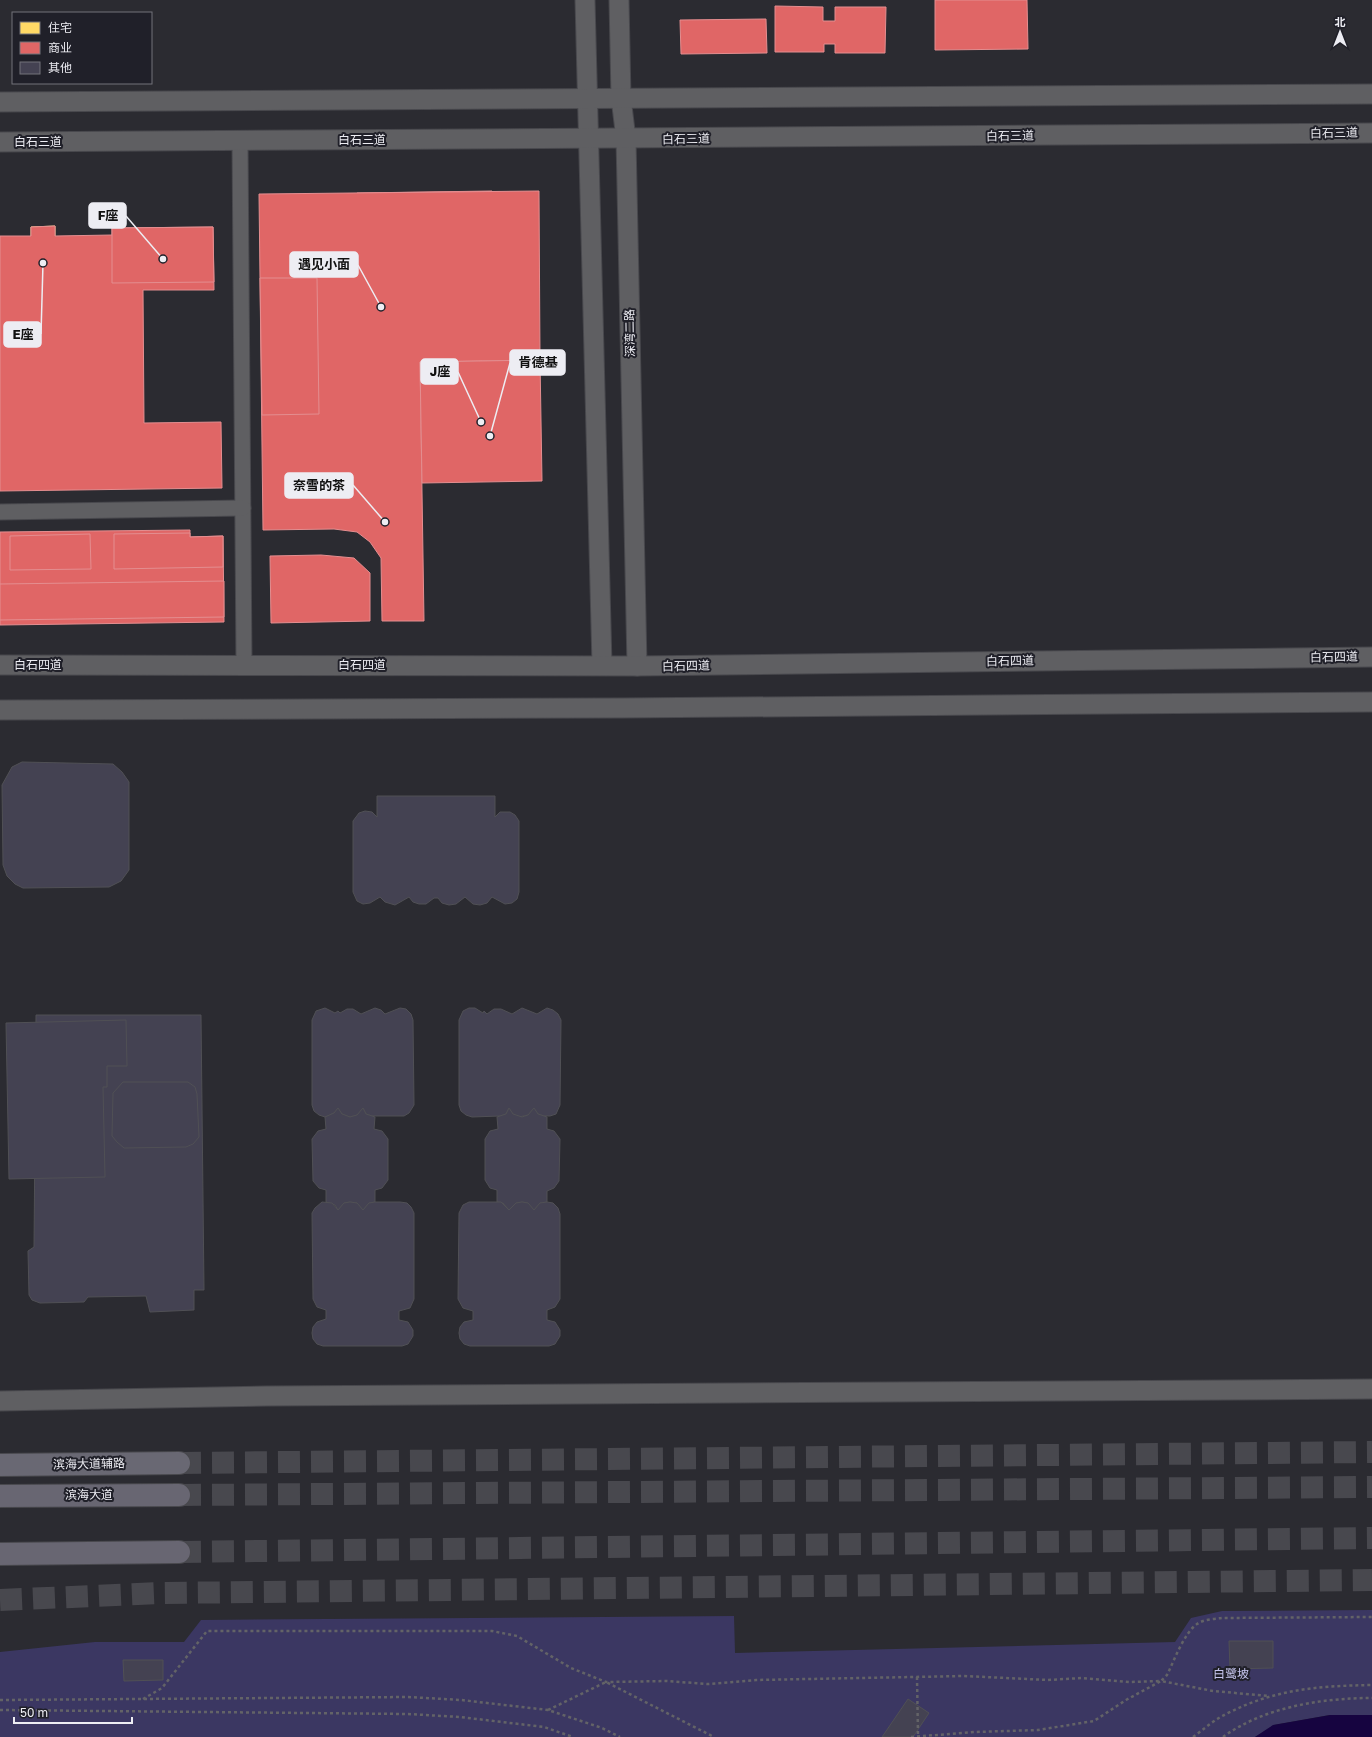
<svg xmlns="http://www.w3.org/2000/svg" width="1372" height="1737" font-family="'Golos Text','Noto Sans SC',sans-serif">
<style>
.green{fill:#3b3762}
.water{fill:#160440}
.homes{fill:#ffd966;stroke:#fadf90}
.shops{fill:#e06666;stroke:#e48e90}
.building{fill:#444252;stroke:#505055}
.lines{fill:none;stroke-linecap:round;stroke-linejoin:round}
.primary-tunnel{stroke:#48484e;stroke-width:22;stroke-dasharray:22 11;stroke-linecap:butt}
.trunk-tunnel{stroke:#48484e;stroke-width:22;stroke-dasharray:22 11;stroke-linecap:butt}
.minor-casing{stroke:#48484d;stroke-width:17}
.tertiary-casing{stroke:#48484d;stroke-width:21}
.primary-casing{stroke:#48484d;stroke-width:24}
.trunk-casing{stroke:#48484d;stroke-width:24}
.path{stroke:#636367;stroke-width:2.5;stroke-dasharray:3 3;stroke-linecap:butt}
.minor{stroke:#5f5f62;stroke-width:15}
.tertiary{stroke:#5f5f62;stroke-width:19}
.primary{stroke:#696873;stroke-width:22}
.trunk{stroke:#686672;stroke-width:22}
.labels{text-anchor:middle;stroke-width:4;stroke-linejoin:round;paint-order:stroke}
.street-label{font-size:12px;fill:#ededf3;stroke:#202029}
.park-label{font-size:12px;fill:#c6c6ee;stroke:#202029}
.leader{fill:none;stroke:#ededf3;stroke-width:1.5}
.callout-dot{fill:#ededf3;stroke:#202029;stroke-width:1.5}
.callout{fill:#ededf3;stroke:#ededf3;stroke-width:1.5}
.callout-label{font-size:13px;text-anchor:middle;font-weight:bold;fill:#111}
</style>
<rect width="100%" height="100%" fill="#2b2b31"/>
<path class="green" d="M1372,1610V1715H1330L1274,1725L1255,1737H0V1652L95,1642H184L201,1620L734,1616L735,1653L1175,1642L1191,1618L1222,1611Z"/>
<path class="water" d="M1330,1715H1372V1737H1255L1273,1725Z"/>
<g class="homes">
<path d="M55,226V247H78V279H70V284L21,285V279H9L8,248H31V227Z"/>
<path d="M173,425H197V446L220,445V477H212V483H163V477L151,478L150,446H173Z"/>
<path d="M50,427H74V448L97,447V479H88V485L40,486V480H28L27,448H50Z"/>
</g>
<g class="shops">
<path d="M935,0H1027L1028,49L935,50Z"/>
<path d="M775,6L823,7V21H835V7H886L885,53H835V44H824V52H775Z"/>
<path d="M766,19L767,53L681,54L680,20Z"/>
<path d="M492,191L493,247L358,249L357,193Z"/>
<path d="M539,191L540,360L420,362L424,621H382L381,558L370,542L357,532L334,529L263,530L259,194Z"/>
<path d="M55,226V236L112,235V228L213,227L214,290H143L144,423L221,422L222,488L0,491V236H31V227Z"/>
<path d="M213,227L214,282L112,283V228Z"/>
<path d="M260,278H317L319,414L262,415Z"/>
<path d="M540,360L542,481L422,483L420,362Z"/>
<path d="M190,530V537L223,536L224,622L0,625V532Z"/>
<path d="M190,533V537L223,536V567L114,569V534Z"/>
<path d="M90,534L91,569L10,570V536Z"/>
<path d="M321,555L354,558L370,573V621L271,623L270,556Z"/>
<path d="M224,581V617L0,620V584Z"/>
</g>
<g class="building">
<path d="M22,762L113,764L122,772L129,782V870L121,881L109,887L23,888L15,884L7,876L3,865L2,785L12,767Z"/>
<path d="M377,796H495V817L500,812H510L515,815L519,821V892L517,899L512,903L505,904L492,897L487,903L480,905L473,904L465,897L456,904L449,905L442,903L438,898H434L426,904H419L413,902L409,897L395,905L385,902L380,897L370,903L363,904L357,901L353,892V821L359,813L365,811L372,812L377,817Z"/>
<path d="M325,1008L335,1013L338,1011L340,1013L347,1009H353L361,1014L375,1008L381,1010L385,1014L400,1008L406,1009L411,1014L413,1020L414,1105L409,1113L404,1116H372L366,1114L363,1108L357,1115L350,1117L342,1114L338,1108L334,1113L325,1117L319,1115L314,1111L312,1105V1020L316,1011Z"/>
<path d="M469,1008H475L483,1013L484,1011L487,1014L494,1009H501L512,1014L522,1008L537,1014L547,1008L553,1010L558,1014L561,1020L560,1105L556,1114L550,1116H544L538,1114L534,1108L528,1115L519,1117L513,1114L509,1108L506,1114L500,1116L472,1117L466,1115L461,1111L459,1105V1020L463,1011Z"/>
<path d="M36,1015H201L204,1290H194V1310L150,1312L146,1296L88,1297L84,1302L40,1303L32,1300L29,1295L28,1251L34,1247Z"/>
<path d="M126,1020L127,1066H107V1087H103L105,1177L9,1179L6,1023Z"/>
<path d="M123,1082H188L195,1087L197,1094L199,1137L193,1144L186,1147L124,1148L117,1142L112,1136L113,1093Z"/>
<path d="M338,1108L342,1114L350,1117L357,1115L363,1108L366,1114L375,1117L374,1129L382,1131L388,1139V1180L382,1188L375,1190V1202L369,1203L363,1210L357,1203L350,1202L344,1203L338,1210L335,1205L326,1202V1190L319,1188L313,1181L312,1139L318,1131L326,1129L325,1117L334,1113Z"/>
<path d="M509,1108L513,1114L522,1117L528,1115L534,1108L538,1114L547,1117V1129L554,1131L560,1139L559,1181L554,1188L547,1191V1202L540,1203L534,1210L528,1203L522,1202L516,1203L509,1210L503,1203L497,1202V1190L490,1188L485,1180V1139L490,1131L498,1129L497,1117L506,1114Z"/>
<path d="M322,1202L332,1203L338,1210L344,1203L350,1202L357,1203L363,1210L369,1203L375,1202H400L407,1203L411,1207L414,1213V1299L410,1308L399,1311V1320L408,1322L413,1330V1336L408,1344L402,1346H323L317,1344L313,1339L312,1333L313,1327L317,1322L326,1319V1310L317,1307L313,1299L312,1213L315,1208Z"/>
<path d="M469,1202H501L509,1210L516,1203L522,1202L528,1203L534,1210L540,1203L547,1202L553,1203L558,1208L560,1214V1299L555,1307L547,1310V1320L555,1322L560,1330V1336L555,1344L549,1346H470L464,1344L460,1339L459,1333L460,1327L464,1322L473,1320V1311L463,1308L458,1299L459,1213L463,1205Z"/>
<path d="M1229,1641H1273V1668L1230,1669Z"/>
<path d="M123,1660H163V1680L124,1681Z"/>
<path d="M908,1699L929,1713L913,1737H882Z"/>
</g>
<g class="lines">
<g class="primary-tunnel">
<path d="M179,1463L1372,1452"/>
<path d="M0,1600L162,1593L1372,1580"/>
</g>
<g class="trunk-tunnel">
<path d="M179,1495L1372,1487"/>
<path d="M179,1552L1372,1538"/>
</g>
<g class="minor-casing">
<g id="minor">
<path d="M240,141L244,664"/>
<path d="M0,512L243,508"/>
</g>
</g>
<g class="tertiary-casing">
<g id="tertiary">
<path d="M585,0L602,665"/>
<path d="M619,0L621,98L626,139L637,666"/>
<path d="M0,102L1372,94"/>
<path d="M0,142L1372,133"/>
<path d="M0,665L637,666L1372,657"/>
<path d="M0,710L622,708L1372,702"/>
<path d="M0,1401L267,1396L1372,1389"/>
</g>
</g>
<g class="primary-casing">
<path id="primary" d="M0,1465L179,1463"/>
</g>
<g class="trunk-casing">
<g id="trunk">
<path d="M0,1496L179,1495"/>
<path d="M0,1554L179,1552"/>
</g>
</g>
<g class="path">
<path d="M917,1677L918,1736"/>
<path d="M143,1699L162,1688L207,1631H492L517,1636L571,1668L606,1682L666,1681L708,1684L756,1680L964,1676L1048,1680L1082,1678L1129,1682L1161,1681L1167,1675C1174,1661 1184,1633 1197,1624C1204,1619 1214,1619 1222,1618L1372,1617"/>
<path d="M0,1700L408,1697L461,1700L548,1710L602,1728L620,1737"/>
<path d="M0,1710L408,1714L460,1717L544,1727L573,1737"/>
<path d="M548,1710L606,1682L714,1737"/>
<path d="M911,1737L975,1732L1038,1730L1094,1721L1126,1700L1161,1681L1213,1691L1269,1696"/>
<path d="M1193,1737C1204,1729 1214,1720 1226,1714C1275,1689 1318,1686 1372,1685"/>
<path d="M1223,1737C1264,1707 1322,1698 1372,1698"/>
</g>
<use href="#minor" class="minor"/>
<use href="#tertiary" class="tertiary"/>
<use href="#primary" class="primary"/>
<use href="#trunk" class="trunk"/>
</g>
<g class="labels">
<g class="street-label">
<text transform="translate(1334 133) rotate(-1)" y="4">白石三道</text>
<text transform="translate(1010 136) rotate(-1)" y="4">白石三道</text>
<text transform="translate(686 139) rotate(-1)" y="4">白石三道</text>
<text x="362" y="144">白石三道</text>
<text x="38" y="146">白石三道</text>
<text transform="translate(630 333) rotate(-91)" y="4">深湾二路</text>
<text transform="translate(1334 657) rotate(-1)" y="4">白石四道</text>
<text transform="translate(1010 661) rotate(-1)" y="4">白石四道</text>
<text x="38" y="669">白石四道</text>
<text x="362" y="669">白石四道</text>
<text transform="translate(686 666) rotate(-1)" y="4">白石四道</text>
<text transform="translate(89 1464) rotate(-1)" y="4">滨海大道辅路</text>
<text x="89" y="1499">滨海大道</text>
</g>
<g class="park-label">
<text x="1231" y="1678">白鹭坡</text>
</g>
</g>
<path class="leader" d="M163 259L126 216M381 307L358 265M43 263L41 334M490 436L510 363M481 422L458 372M385 522L353 485"/>
<g class="callout-dot">
<circle cx="163" cy="259" r="4"/>
<circle cx="381" cy="307" r="4"/>
<circle cx="43" cy="263" r="4"/>
<circle cx="490" cy="436" r="4"/>
<circle cx="481" cy="422" r="4"/>
<circle cx="385" cy="522" r="4"/>
</g>
<g class="callout">
<rect x="89" y="203" width="37" height="25" rx="4"/>
<rect x="290" y="252" width="68" height="25" rx="4"/>
<rect x="4" y="322" width="37" height="25" rx="4"/>
<rect x="510" y="350" width="55" height="25" rx="4"/>
<rect x="421" y="359" width="37" height="25" rx="4"/>
<rect x="285" y="473" width="68" height="25" rx="4"/>
</g>
<g class="callout-label">
<text x="108" y="220">F座</text>
<text x="324" y="269">遇见小面</text>
<text x="23" y="339">E座</text>
<text x="538" y="367">肯德基</text>
<text x="440" y="376">J座</text>
<text x="319" y="490">奈雪的茶</text>
</g>
<rect x="12" y="12" width="140" height="72" fill="#202029" stroke="#72727a"/>
<rect x="20" y="22" width="20" height="12" fill="#ffd966" stroke="#72727a"/>
<text x="48" y="32" font-size="12" fill="#ededf3">住宅</text>
<rect x="20" y="42" width="20" height="12" fill="#e06666" stroke="#72727a"/>
<text x="48" y="52" font-size="12" fill="#ededf3">商业</text>
<rect x="20" y="62" width="20" height="12" fill="#444252" stroke="#72727a"/>
<text x="48" y="72" font-size="12" fill="#ededf3">其他</text>
<g transform="translate(1340 32)" stroke="#202029" stroke-width="3" paint-order="stroke">
<path d="M0-3L7 15L0 10L-7 15Z" fill="#ededf3"/>
<text y="-6" font-size="11" font-weight="bold" text-anchor="middle" fill="#ededf3">北</text>
</g>
<path d="M14 1717v6h118v-6" fill="none" stroke="#ededf3" stroke-width="2"/>
<text x="20" y="1717" font-size="12" fill="#ededf3" stroke="#202029" stroke-width="3" paint-order="stroke">50 m</text>
</svg>
